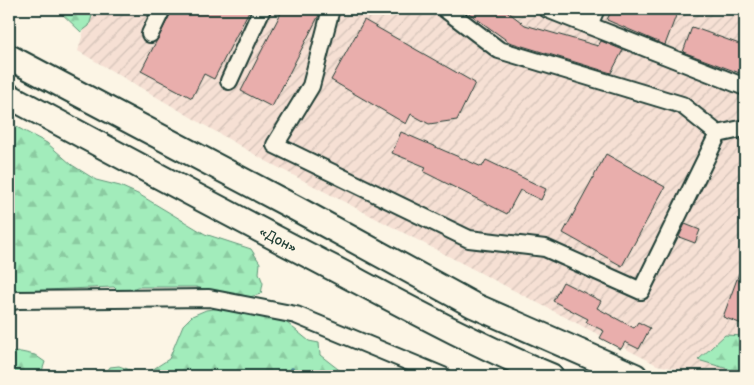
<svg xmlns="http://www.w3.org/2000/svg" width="754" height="385" font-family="'Balsamiq Sans',sans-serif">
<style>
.industrial{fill:url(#industrial-furrows)}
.forest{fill:url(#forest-firs);stroke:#609478}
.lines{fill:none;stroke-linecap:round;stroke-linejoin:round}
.stream{stroke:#579199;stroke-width:4}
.building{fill:#e9aeac;stroke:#1f3d34}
.minor-casing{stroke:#1f3d34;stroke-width:20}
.highway-casing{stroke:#1f3d34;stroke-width:28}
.minor{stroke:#fcf5e5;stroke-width:16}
.highway{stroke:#fcf5e5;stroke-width:24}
.labels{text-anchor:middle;stroke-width:4;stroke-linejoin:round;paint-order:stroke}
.street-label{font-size:14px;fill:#1f3d34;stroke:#fcf5e5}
</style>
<defs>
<pattern id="industrial-furrows" width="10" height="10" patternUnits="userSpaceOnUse" patternTransform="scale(1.25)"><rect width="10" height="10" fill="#f6e0d4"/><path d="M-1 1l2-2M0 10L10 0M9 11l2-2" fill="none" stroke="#d2c1b7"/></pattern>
<pattern id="forest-firs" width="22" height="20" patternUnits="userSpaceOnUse" patternTransform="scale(1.25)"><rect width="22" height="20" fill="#a2ecbb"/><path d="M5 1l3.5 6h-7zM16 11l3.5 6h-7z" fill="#8bcba1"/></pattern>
</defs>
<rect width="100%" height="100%" fill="#fcf5e5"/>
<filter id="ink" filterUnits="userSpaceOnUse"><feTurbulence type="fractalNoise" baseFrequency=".02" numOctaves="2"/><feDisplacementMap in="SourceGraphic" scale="10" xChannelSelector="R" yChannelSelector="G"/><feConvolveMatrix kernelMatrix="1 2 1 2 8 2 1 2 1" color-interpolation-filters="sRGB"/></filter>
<g filter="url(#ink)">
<path class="industrial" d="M90,9H745V376H712L657,365L264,160L78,51Z"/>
<g class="forest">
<path d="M57,9H94L89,26L81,32Z"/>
<path d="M9,123L47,143L72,165L96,180L120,186L140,195L205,234L251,249L260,263L259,273L263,283L261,294L242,299L196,287H137L121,294L114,287L22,291L9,293Z"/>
<path d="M221,308L239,313H251L281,318L309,341L319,343L320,355L347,376H104L110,367L119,366L144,375L169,359L183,325L192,316L206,310Z"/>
<path d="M725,335L745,336V374L698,360Z"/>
<path d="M21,352L35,355L45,362L41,374L38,376H9V353Z"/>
</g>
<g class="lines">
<path class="stream" d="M292,369L294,376"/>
</g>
<g class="building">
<path d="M173,9H250L214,79L204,74L192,98L141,71Z"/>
<path d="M283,9H307L319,15L272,107L241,91Z"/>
<path d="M463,9H504L525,25L598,46L601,41L623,50L611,73L509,42Z"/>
<path d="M612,9H641L649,13L651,9H666L677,13L665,45L607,20Z"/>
<path d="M364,20L475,83L457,120L429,124L411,114L406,124L331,80Z"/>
<path d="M692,27L745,46V75L683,52Z"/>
<path d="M401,132L482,167L486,160L546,189L541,200L520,190L507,214L424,172L426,167L392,153Z"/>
<path d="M606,154L665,187L622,266L563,233Z"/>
<path d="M685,224L700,230L695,243L679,237Z"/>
<path d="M744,260H745V325L723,317Z"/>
<path d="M563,282L601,301L597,308L634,328L638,322L650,328L639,349L625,342L621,349L600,338L604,331L586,322L588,319L553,301Z"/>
</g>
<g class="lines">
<g class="minor-casing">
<g id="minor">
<path d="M331,9L311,86L275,145L469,239L545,248L641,291L718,134"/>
<path d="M445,9L499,50L682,105L718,134L745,128"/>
<path d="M547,9L745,87"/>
<path d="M589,25L596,9"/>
<path d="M150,34L162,9"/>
<path d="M229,81L262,9"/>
<path d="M9,302L18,300L209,298L296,315L443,376"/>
</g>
</g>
<g class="highway-casing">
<g id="highway">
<path d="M9,57L297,209L473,305L635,376"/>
<path id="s1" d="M9,96C117,154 225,212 333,268C405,306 476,345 551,376"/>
</g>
</g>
<use href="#minor" class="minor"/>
<use href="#highway" class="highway"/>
</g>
</g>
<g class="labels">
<g class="street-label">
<text dy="5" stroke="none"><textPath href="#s1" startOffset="305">«Дон»</textPath></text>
</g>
</g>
<rect width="754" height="385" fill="none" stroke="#fcf5e5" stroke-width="30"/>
<rect x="15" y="15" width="724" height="355" fill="none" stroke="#1f3d34" stroke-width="2" filter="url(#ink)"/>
</svg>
